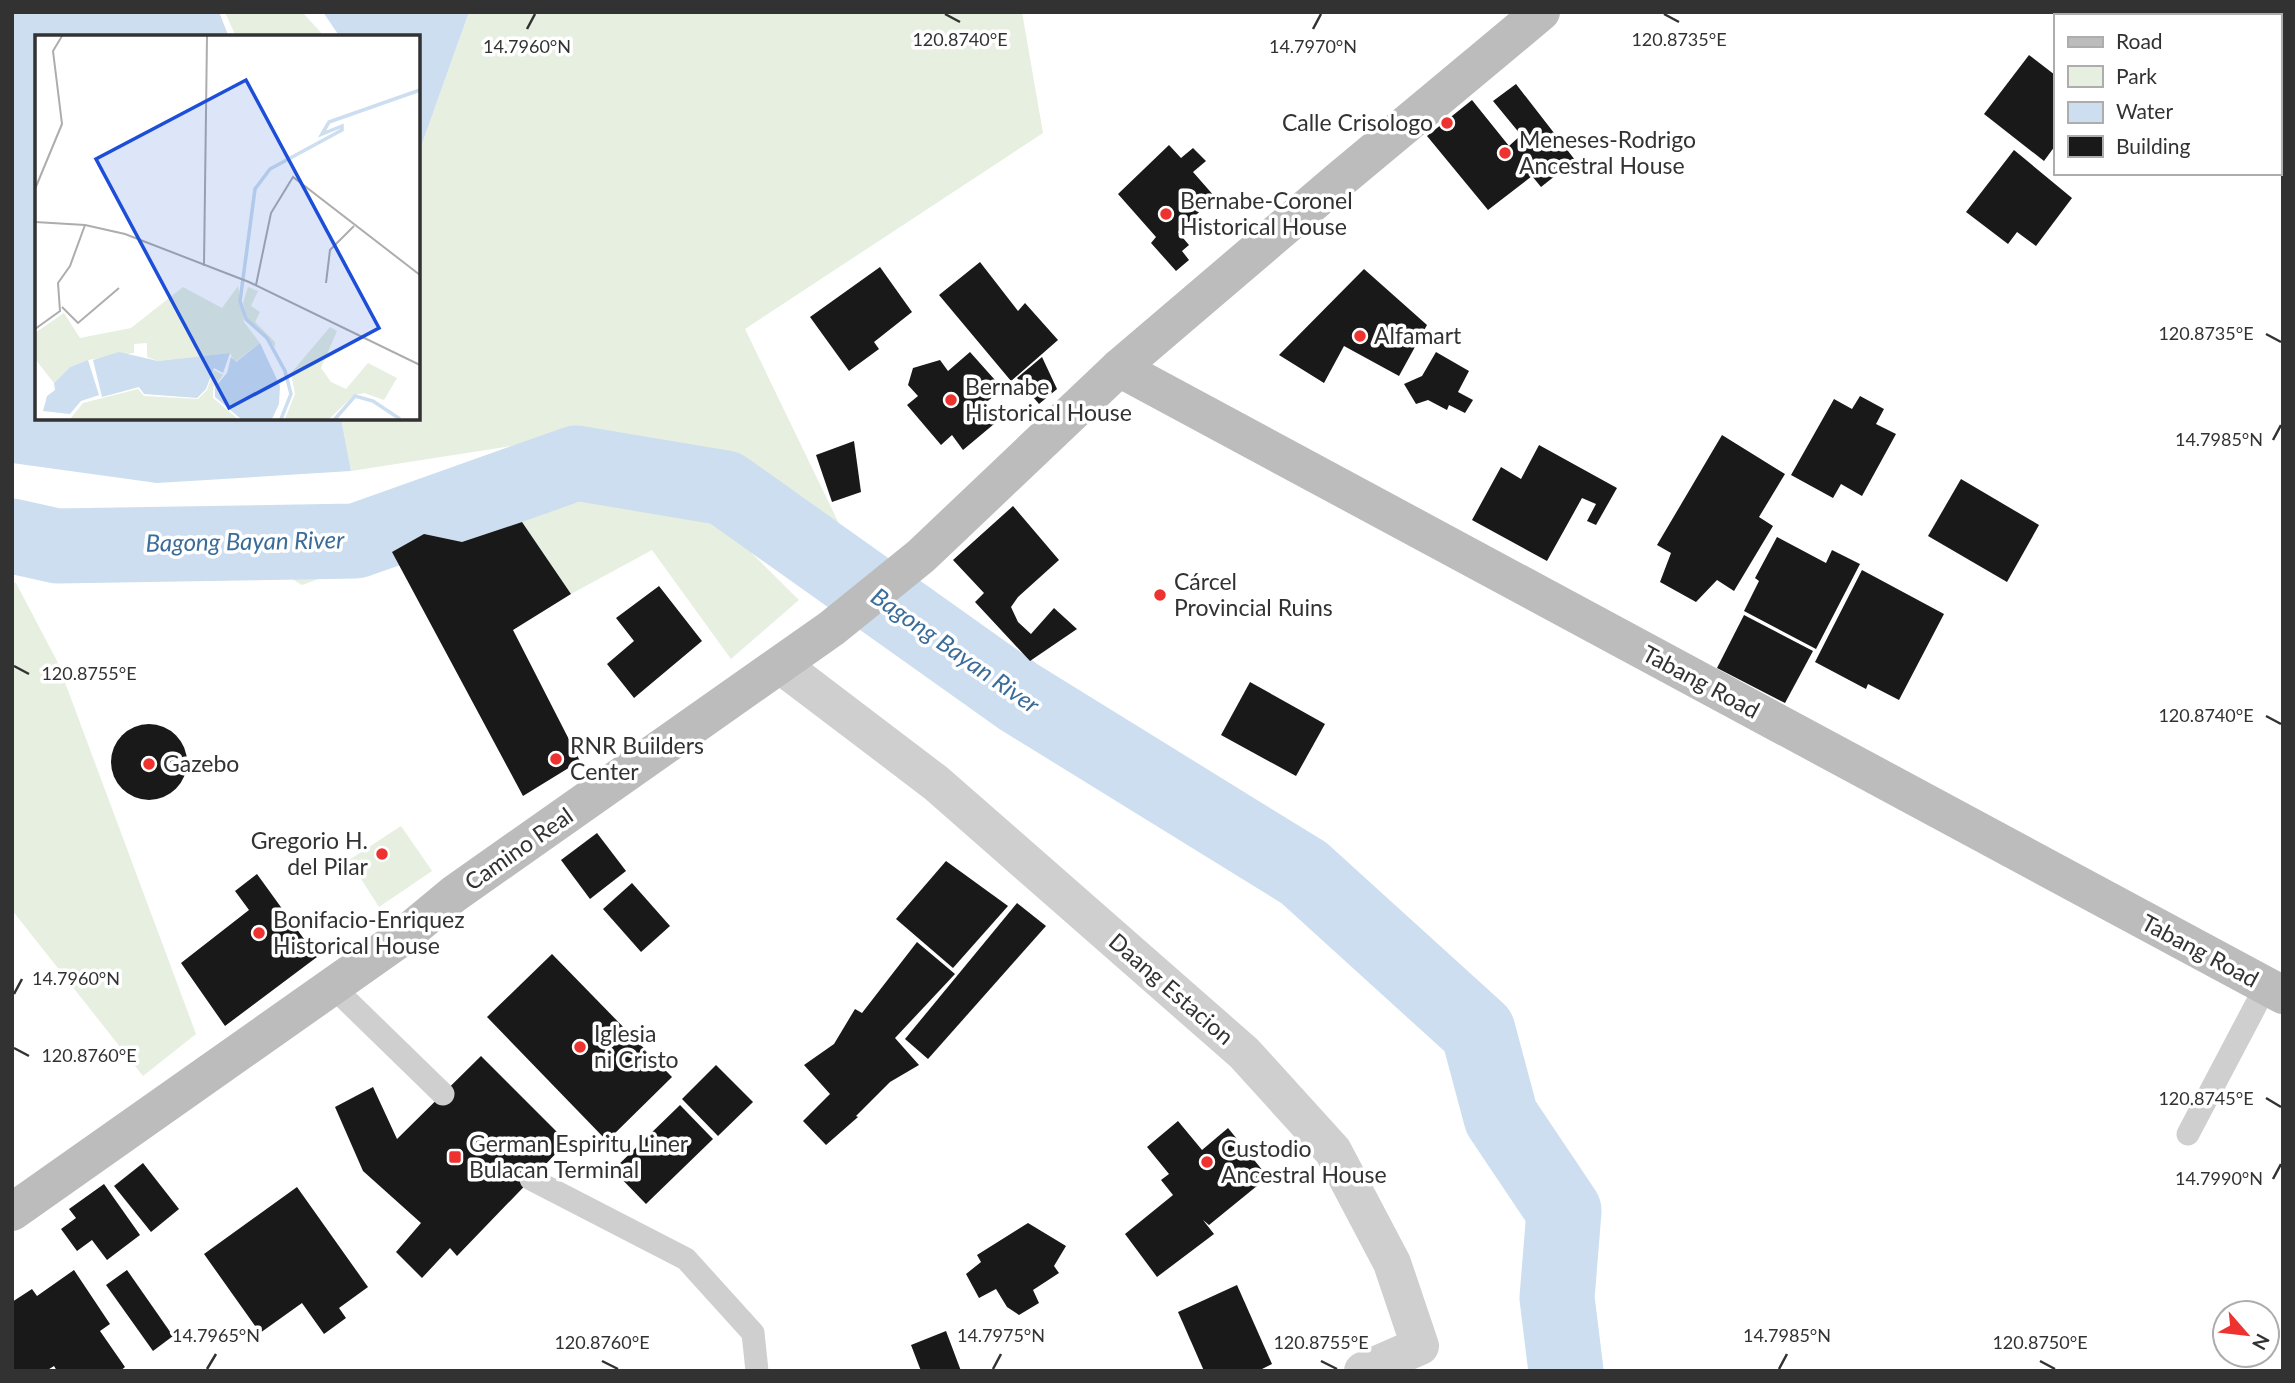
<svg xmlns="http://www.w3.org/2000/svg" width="2295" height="1383" font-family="Lato,sans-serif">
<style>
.green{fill:#e6efe0}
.water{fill:#ccdeef}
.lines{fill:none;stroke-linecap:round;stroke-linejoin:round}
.river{stroke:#ccdeef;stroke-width:75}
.building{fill:#191919}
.service{stroke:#cfcfcf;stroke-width:23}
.minor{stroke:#cfcfcf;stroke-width:38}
.secondary{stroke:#bcbcbc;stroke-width:38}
.ticks{fill:none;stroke:#323232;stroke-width:2.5}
.poi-dot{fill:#ed322f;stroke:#fff;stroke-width:2.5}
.labels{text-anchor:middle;stroke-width:7;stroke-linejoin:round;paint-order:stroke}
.poi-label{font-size:23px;fill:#323232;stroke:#fff;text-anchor:start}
.street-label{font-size:23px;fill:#323232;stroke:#fff}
.water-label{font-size:24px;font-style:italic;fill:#3b6c99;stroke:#fff}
.inset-river{fill:none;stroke:#ccdeef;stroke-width:3.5}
.inset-road{fill:none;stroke:#adadad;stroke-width:2}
.view{fill:#1d4ed8;fill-opacity:0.15;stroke:#1d4ed8;stroke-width:3.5}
.inset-edge{fill:none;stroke:#323232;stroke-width:3.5}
.ticks-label{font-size:18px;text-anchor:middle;fill:#323232;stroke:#fff;stroke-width:7;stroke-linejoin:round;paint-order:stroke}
</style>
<rect width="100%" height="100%" fill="#fff"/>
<g class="green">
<path d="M225,12H302L325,37H236Z"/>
<path d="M469,12H1022L1043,133L745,329L844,534L709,471L563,438L351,471L341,418H418V155Z"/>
<path d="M580,477L701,503L799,600L731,659L652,550L571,594L522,522L462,542L424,535L392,552L302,585L262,561L338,551Z"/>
<path d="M12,582L16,583L57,661L196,1034L143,1076L12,910Z"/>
<path d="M401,826L432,871L379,907L349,860Z"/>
</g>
<g class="water">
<path d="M16,12H219L229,37H37V418H341L351,471L157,483L12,463V15Z"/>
<path d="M323,12H469L418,155V37H340Z"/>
</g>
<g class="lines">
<path class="river" d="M12,536L57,546L356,541L576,463L725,488L1019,697L1304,873L1478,1031L1501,1117L1564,1211L1557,1298L1566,1371"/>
</g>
<g class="building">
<path d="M2029,55L2055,75V146L2044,161L1984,114Z"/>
<path d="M1516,84L1575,160L1541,187L1532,176L1488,210L1427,136L1472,100L1509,146L1521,135L1493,101Z"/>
<path d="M1169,145L1181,158L1193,148L1206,161L1193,172L1215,197L1178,232L1189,245L1182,251L1189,260L1176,271L1151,243L1156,237L1118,194Z"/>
<path d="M2014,150L2072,198L2036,246L2017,232L2008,244L1966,212Z"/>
<path d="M980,262L1018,311L1025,303L1058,340L1011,381L939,295Z"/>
<path d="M880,267L912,312L874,342L879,349L849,371L810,317Z"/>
<path d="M1364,269L1427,325L1399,376L1344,346L1324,383L1279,355Z"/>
<path d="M970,352L1003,389L980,407L994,424L963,450L952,435L941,445L907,405L918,396L908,385L913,368L940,360L948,371Z"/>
<path d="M1436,352L1469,371L1458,392L1473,400L1465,413L1449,405L1447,410L1428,400L1416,404L1404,384L1422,376Z"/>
<path d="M1042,357L1057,389L1039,404L1017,378Z"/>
<path d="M1860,396L1884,409L1876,424L1896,434L1862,496L1841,484L1833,498L1791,475L1834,399L1852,409Z"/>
<path d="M1722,435L1785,474L1759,517L1773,526L1734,591L1717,580L1696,602L1660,582L1671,553L1657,545Z"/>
<path d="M854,441L861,492L832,502L816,455Z"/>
<path d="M1539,445L1617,488L1596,525L1587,521L1596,504L1582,498L1547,561L1472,520L1501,467L1521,479Z"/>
<path d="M1961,479L2039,525L2007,582L1928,536Z"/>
<path d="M1013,506L1059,560L1018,597L1011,607L1018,622L1031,634L1054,608L1077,629L1030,661L975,602L984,593L953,560Z"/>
<path d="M522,522L571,594L513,630L580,761L523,796L392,552L424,534L462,542Z"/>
<path d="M1777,537L1826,563L1832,550L1860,564L1816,649L1744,611L1759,581L1755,578Z"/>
<path d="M1862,570L1944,614L1899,700L1868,684L1866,689L1815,662Z"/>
<path d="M659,586L702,641L634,698L607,664L634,641L616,618Z"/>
<path d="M1744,615L1813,651L1785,703L1717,668Z"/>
<path d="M1250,682L1325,724L1296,776L1221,735Z"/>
<circle cx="149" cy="762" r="38"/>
<path d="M597,833L626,871L590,899L561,860Z"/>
<path d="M946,861L1008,906L953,968L896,919Z"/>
<path d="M257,874L317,957L225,1026L181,963L249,910L235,891Z"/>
<path d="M632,883L670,926L641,952L603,909Z"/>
<path d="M1017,903L1046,926L928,1059L905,1039Z"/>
<path d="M917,942L955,974L895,1038L919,1065L890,1082L856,1116L858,1117L826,1145L803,1121L830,1094L804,1065L834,1044L855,1009L862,1013Z"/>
<path d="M552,954L672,1077L607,1141L487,1017Z"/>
<path d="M481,1056L567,1142L457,1256L450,1248L422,1278L396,1252L421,1223L363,1171L335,1107L373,1087L397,1139Z"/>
<path d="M716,1065L753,1102L718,1136L682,1099Z"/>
<path d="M680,1105L713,1139L646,1204L613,1170Z"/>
<path d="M1178,1121L1202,1150L1228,1128L1268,1177L1209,1225L1203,1220L1214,1234L1157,1277L1125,1234L1173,1195L1161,1180L1169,1174L1147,1147Z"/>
<path d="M143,1163L179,1209L151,1232L114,1186Z"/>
<path d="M104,1184L140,1235L107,1260L92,1240L77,1251L61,1229L76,1218L69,1209Z"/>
<path d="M297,1187L368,1287L339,1308L346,1318L324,1334L302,1303L260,1333L204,1254Z"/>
<path d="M1028,1223L1066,1246L1054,1266L1059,1273L1033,1290L1039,1303L1019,1315L1007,1307L996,1289L979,1298L966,1274L981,1262L977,1255Z"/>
<path d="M74,1270L110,1324L100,1331L125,1367L120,1371H57L54,1366L46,1371H15L12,1367V1302L32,1289L37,1296Z"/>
<path d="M127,1270L173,1336L153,1351L106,1285Z"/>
<path d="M1237,1285L1272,1364L1258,1371H1204L1178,1312Z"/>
<path d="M946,1331L961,1371H921L911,1345Z"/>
</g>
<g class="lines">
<g class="service">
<path d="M331,985L443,1094"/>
<path d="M2188,1134L2266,986"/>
<path d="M531,1179L686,1259L753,1333L757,1371"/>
</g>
<path class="minor" d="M782,666L936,783L1244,1053L1333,1151L1392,1263L1420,1346L1363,1371"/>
<g class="secondary">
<path d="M1119,368L2283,995"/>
<path d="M12,1212L401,938L454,894L832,628L921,556L1119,368L1337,182L1541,12"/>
</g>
</g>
<path class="ticks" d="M945,14L960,22M1664,14L1679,22M527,29L535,14M1313,29L1321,14M2266,334L2281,342M2273,440L2281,425M14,666L29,674M2266,716L2281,724M14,994L22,979M14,1048L29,1056M2266,1098L2281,1107M2273,1179L2281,1164M602,1361L618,1369M1321,1361L1337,1369M2040,1361L2055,1369M207,1369L216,1354M993,1369L1001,1354M1779,1369L1787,1354"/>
<g class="poi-dot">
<circle cx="1447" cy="123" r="7"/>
<circle cx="1505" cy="153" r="7"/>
<circle cx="1166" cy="214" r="7"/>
<circle cx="1360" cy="336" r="7"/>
<circle cx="951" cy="400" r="7"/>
<circle cx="1160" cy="595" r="7"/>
<circle cx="556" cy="759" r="7"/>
<circle cx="149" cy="764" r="7"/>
<circle cx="382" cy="854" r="7"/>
<circle cx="259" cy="933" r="7"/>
<circle cx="580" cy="1047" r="7"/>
<rect x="448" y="1150" width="14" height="14" rx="3.5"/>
<circle cx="1207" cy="1162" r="7"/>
</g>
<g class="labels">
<g class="poi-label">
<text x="1433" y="131" text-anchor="end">Calle Crisologo</text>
<text x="1519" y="148">Meneses-Rodrigo<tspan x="1519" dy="26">Ancestral House</tspan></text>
<text x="1180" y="209">Bernabe-Coronel<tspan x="1180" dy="26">Historical House</tspan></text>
<text x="1374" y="344">Alfamart</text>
<text x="965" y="395">Bernabe<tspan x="965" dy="26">Historical House</tspan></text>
<text x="1174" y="590">Cárcel<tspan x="1174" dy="26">Provincial Ruins</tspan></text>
<text x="570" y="754">RNR Builders<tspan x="570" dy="26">Center</tspan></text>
<text x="163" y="772">Gazebo</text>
<text x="368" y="849" text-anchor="end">Gregorio H.<tspan x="368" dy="26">del Pilar</tspan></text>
<text x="273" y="928">Bonifacio-Enriquez<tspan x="273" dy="26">Historical House</tspan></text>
<text x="594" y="1042">Iglesia<tspan x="594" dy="26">ni Cristo</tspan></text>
<text x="469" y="1152">German Espiritu Liner<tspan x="469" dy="26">Bulacan Terminal</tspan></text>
<text x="1221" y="1157">Custodio<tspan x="1221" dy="26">Ancestral House</tspan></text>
</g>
<g class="street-label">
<text transform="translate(1701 682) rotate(28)" y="8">Tabang Road</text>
<text transform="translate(519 849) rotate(-35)" y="8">Camino Real</text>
<text transform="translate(2200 951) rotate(28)" y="8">Tabang Road</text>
<text transform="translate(1171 989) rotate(41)" y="8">Daang Estacion</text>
</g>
<g class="water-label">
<text transform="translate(245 542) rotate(-1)" y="8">Bagong Bayan River</text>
<text transform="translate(955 651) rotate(35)" y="8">Bagong Bayan River</text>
</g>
</g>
<g transform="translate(35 35)">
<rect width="385" height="385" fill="#fff"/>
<path d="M203,251L209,287L225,308L200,327L195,318L123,326L112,322V308L99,309V318L53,325L35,332L19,348L0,324V298L29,278L45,303L96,293L148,252L187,273ZM213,252L223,256L216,271L225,277L220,287L240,307V312L212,283L208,268ZM295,292L302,296L286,333L296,347L311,354L333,328L362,343L349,365L329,358L319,360L294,384H250L260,359L256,338ZM179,335L188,340L178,353V363L203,384H35L48,368L103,354L109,361L163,364L172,355Z" fill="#e6efe0"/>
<path d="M225,308L245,351L244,369L237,384H206L180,362V352L192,338L196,322L201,327ZM84,317L123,326L195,318L188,338L179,333L171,354L162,363L109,359L104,352L67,362L58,325ZM53,325L64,360L46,366L35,379L8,376L12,361L20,355L19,348L35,332Z" fill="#ccdeef"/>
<path class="inset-river" d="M246,384L256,359L250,336L232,303L211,284L205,266L220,154L235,134L307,95V91L287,99L294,87L385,55M300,384L320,361L338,366L365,384"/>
<path class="inset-road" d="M0,154L27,89L18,16L27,1M0,187L50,190L90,199L214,247L385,330M169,231L172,1M291,248L295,215L319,191M221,250L236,178L258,142L385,240M27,272L43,288L84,253M0,294L25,276L23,248L35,231L50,190"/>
<path class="view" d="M211,45L344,293L194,373L61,124Z"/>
<rect width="385" height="385" class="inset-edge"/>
</g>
<g class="ticks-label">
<text x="1679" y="46">120.8735°E</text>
<text x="960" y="46">120.8740°E</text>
<text x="527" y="53">14.7960°N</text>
<text x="1313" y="53">14.7970°N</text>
<text x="2206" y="340">120.8735°E</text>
<text x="2219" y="446">14.7985°N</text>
<text x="89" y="680">120.8755°E</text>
<text x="2206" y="722">120.8740°E</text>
<text x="76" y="985">14.7960°N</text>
<text x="89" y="1062">120.8760°E</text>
<text x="2206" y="1105">120.8745°E</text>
<text x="2219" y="1185">14.7990°N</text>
<text x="216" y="1342">14.7965°N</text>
<text x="1001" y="1342">14.7975°N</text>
<text x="1787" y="1342">14.7985°N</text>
<text x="602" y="1349">120.8760°E</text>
<text x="1321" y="1349">120.8755°E</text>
<text x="2040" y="1349">120.8750°E</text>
</g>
<rect width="2295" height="1383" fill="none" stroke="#323232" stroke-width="28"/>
<rect x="2054" y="14" width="228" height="161" fill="#ffffff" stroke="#adadad" stroke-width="2"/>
<rect x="2068" y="37" width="35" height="10" fill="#bcbcbc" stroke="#adadad" stroke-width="2"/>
<text x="2116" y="49" font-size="21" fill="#323232">Road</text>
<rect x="2068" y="66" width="35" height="21" fill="#e6efe0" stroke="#adadad" stroke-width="2"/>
<text x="2116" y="84" font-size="21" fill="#323232">Park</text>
<rect x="2068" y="102" width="35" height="21" fill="#ccdeef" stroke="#adadad" stroke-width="2"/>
<text x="2116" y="119" font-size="21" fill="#323232">Water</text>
<rect x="2068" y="136" width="35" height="21" fill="#191919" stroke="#adadad" stroke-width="2"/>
<text x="2116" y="154" font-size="21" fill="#323232">Building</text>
<g transform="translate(2246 1334) rotate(118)"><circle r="33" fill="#ffffff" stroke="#adadad" stroke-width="2"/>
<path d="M0-5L12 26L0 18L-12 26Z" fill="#ed322f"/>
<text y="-10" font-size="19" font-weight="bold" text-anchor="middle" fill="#323232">N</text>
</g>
</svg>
